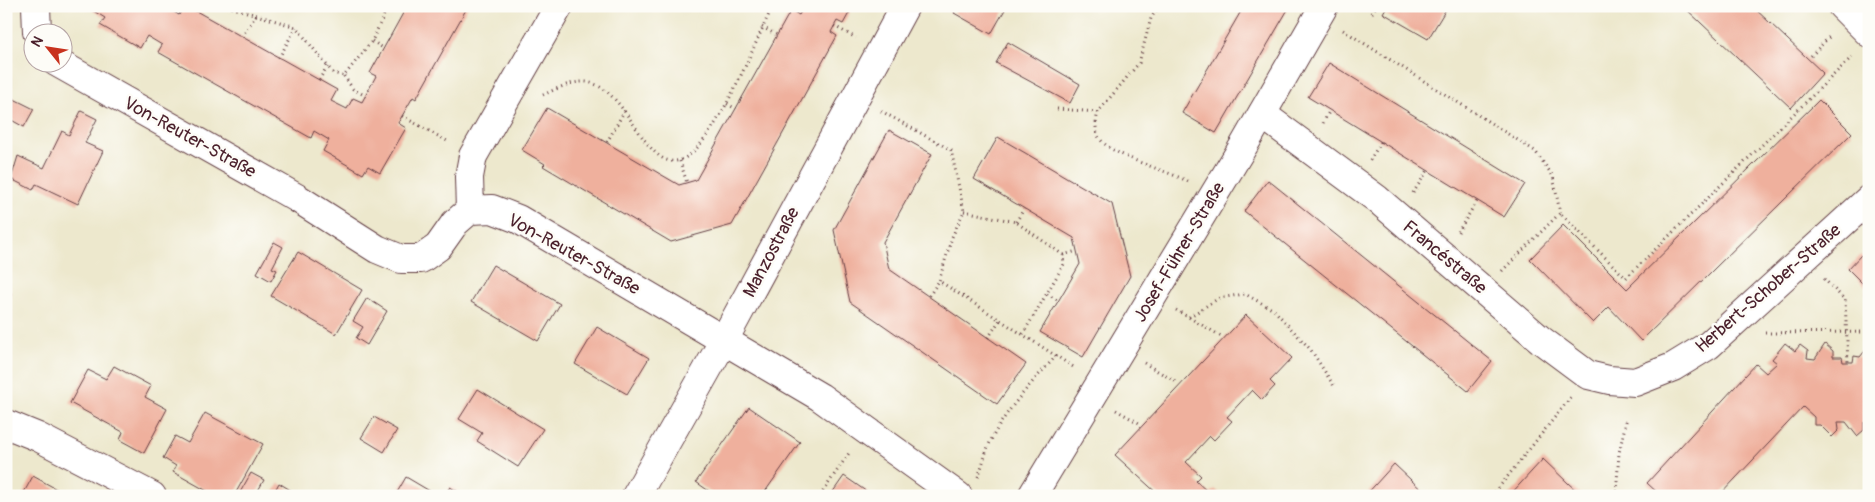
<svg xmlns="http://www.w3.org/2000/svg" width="1875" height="502" font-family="Pangolin,sans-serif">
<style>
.building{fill:#efb09d}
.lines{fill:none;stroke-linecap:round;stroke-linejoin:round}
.street-casing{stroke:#623d43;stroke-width:30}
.secondary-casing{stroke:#623d43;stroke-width:30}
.path{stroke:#623d43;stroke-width:3;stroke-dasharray:1 4;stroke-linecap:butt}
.street{stroke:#fff;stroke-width:28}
.secondary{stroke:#fff;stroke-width:28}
.labels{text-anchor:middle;stroke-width:5;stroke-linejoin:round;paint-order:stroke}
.street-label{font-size:18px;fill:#4a1f2b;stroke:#fdfcf7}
</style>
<rect width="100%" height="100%" fill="#fdfcf7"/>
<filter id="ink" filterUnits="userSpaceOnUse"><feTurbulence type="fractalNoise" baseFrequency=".02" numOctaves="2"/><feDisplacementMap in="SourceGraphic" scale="10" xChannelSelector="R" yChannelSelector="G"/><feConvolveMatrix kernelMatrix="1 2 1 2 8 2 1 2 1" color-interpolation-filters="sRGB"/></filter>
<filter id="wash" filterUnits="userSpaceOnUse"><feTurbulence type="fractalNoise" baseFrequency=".0096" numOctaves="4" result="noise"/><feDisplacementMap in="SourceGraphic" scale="20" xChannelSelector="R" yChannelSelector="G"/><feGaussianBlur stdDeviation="1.12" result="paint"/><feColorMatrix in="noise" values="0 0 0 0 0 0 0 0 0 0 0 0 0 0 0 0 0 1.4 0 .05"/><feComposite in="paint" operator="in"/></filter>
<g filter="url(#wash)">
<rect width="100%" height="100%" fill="#ede8cd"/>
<g id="blocks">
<g class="building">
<path d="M94,6H164L179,15L184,6H187L337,90L331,101L347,109L353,98L362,102L376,76L370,73L407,6H468L416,99L413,97L398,123L406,128L380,173L368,166L363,174L323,151L329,140L314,131L311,138L158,52L162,45L147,36L140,48L100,25L105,18L92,10Z"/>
<path d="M804,6H853L843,24L837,21L831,32L837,36L732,225L671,242L543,166L545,164L522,150L547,108L679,185L696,180L791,10L799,15Z"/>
<path d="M958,6H1007L991,34L954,13Z"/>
<path d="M1244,6H1290L1216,133L1182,113Z"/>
<path d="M1387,6H1448L1428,39L1383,13Z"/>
<path d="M1683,6H1752L1823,73L1791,108Z"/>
<path d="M1008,42L1080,84L1070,103L996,63Z"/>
<path d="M1329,63L1525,184L1504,217L1308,97Z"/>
<path d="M12,98L34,109L24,127L6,117V109Z"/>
<path d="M1819,100L1852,133L1641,341L1609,307L1593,323L1530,259L1563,225L1627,289Z"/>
<path d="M81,111L97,119L85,143L103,151L78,204L36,184L33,190L11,179L18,156L44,168L62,131L69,135Z"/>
<path d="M889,130L932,154L883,242L889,269L1026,364L997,404L850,302L834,230Z"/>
<path d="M998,137L1112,204L1130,276L1083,357L1040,332L1080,264L1074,238L974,179Z"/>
<path d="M1268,180L1492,361L1468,391L1244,211Z"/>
<path d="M274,242L283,247L272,268L277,270L271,281L257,273Z"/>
<path d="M298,252L362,290L336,334L271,296Z"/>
<path d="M1861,255L1869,263V296L1865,292L1868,289L1848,269Z"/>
<path d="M493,265L560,304L538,341L471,302Z"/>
<path d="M6,291L11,293L6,305Z"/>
<path d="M367,298L387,311L367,345L356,338L363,327L353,321Z"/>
<path d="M1246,315L1292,358L1270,381L1275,386L1262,400L1252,390L1227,417L1232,421L1214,440L1210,436L1186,462L1201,476L1196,481L1210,494L1215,489L1222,496H1160L1115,455Z"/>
<path d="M597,327L649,358L627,394L575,364Z"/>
<path d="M1785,343L1795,351L1800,345L1808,351L1807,358L1815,359L1825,344L1833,351V357H1842L1843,362H1853L1854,356L1860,357L1869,346V423H1864V430L1857,436L1846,422H1838L1839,430L1832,437L1820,425H1814V417L1803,407L1719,496H1661L1647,483L1756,364L1766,373L1777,363L1772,359Z"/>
<path d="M114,366L151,386L145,397L167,409L144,453L120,440L123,432L70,403L88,370L106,379Z"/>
<path d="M478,389L543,429L518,467L477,441L482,433L459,419Z"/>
<path d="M749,407L800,442L762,496H716L696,482Z"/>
<path d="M205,413L263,444L234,496H216L173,472L176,466L163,458L175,436L188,443Z"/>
<path d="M374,417L397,430L384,452L361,438Z"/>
<path d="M1543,459L1568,483L1582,496H1509Z"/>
<path d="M1394,464L1428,496H1365Z"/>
<path d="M251,473L264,480L255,496H238Z"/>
<path d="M33,476L69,496H22Z"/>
<path d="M844,476L873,496H830Z"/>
<path d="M406,477L438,496H395Z"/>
<path d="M279,483L300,496H272Z"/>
<path d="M450,487L465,496H444Z"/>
</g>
</g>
</g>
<g filter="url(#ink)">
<use href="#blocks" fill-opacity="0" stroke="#623d43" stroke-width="1"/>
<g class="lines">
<g class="street-casing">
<g id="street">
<path d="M36,6L37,32"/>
<path d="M1842,6L1869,33"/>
<path d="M56,62L297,198L377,249L401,259H421L438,247L455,223L470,210L492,209L518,219L820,397L958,496"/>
<path d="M1262,114L1377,199L1541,340L1588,375L1609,380L1635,382L1673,367L1709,345L1869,199"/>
<path d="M470,210L469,177L473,156L559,6"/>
<path d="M6,424L38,437L152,496"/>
<path d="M1032,496L1244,145L1324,6"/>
</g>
</g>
<g class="secondary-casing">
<path id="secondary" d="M636,496L724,340L905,6"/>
</g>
<g class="path">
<path d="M227,6L296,27L333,73L344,76L372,41L388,6"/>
<path d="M799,6L803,8"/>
<path d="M1372,13L1376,6"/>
<path d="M834,26L856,38"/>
<path d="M762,27L777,35"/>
<path d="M1343,30L1535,151L1553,176L1560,213"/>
<path d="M242,37L256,15"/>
<path d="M372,41L383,48"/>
<path d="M1811,56L1831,35"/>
<path d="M279,58L296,27"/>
<path d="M344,76L353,89L366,96"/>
<path d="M319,80L328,65"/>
<path d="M543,95C556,89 571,81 586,82C628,87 645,172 680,160C714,150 756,39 773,6"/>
<path d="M727,104L736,109"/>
<path d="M1057,109L1098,112L1139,63L1151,18L1159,6"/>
<path d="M881,111L951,150L964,211L952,237L939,281L1075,368"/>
<path d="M1098,112C1096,120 1094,131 1100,139C1113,157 1167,170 1189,182"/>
<path d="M402,116L449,142"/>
<path d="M1323,123L1330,110"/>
<path d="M607,142L625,110"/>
<path d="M1370,160L1381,142"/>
<path d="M680,161L687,183"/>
<path d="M1413,193L1428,170"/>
<path d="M964,211L1016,222L1063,255L1064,264L1023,334"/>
<path d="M1016,222L1024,209"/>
<path d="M1458,232L1477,201"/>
<path d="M1063,255L1077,251"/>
<path d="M1502,271L1560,213L1626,278L1854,55"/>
<path d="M1824,279L1845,300L1848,362"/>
<path d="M1047,294L1059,301"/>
<path d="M929,296L939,281"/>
<path d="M1176,310L1221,336"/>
<path d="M1189,317L1219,298L1245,294L1274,310L1311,350L1334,386"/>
<path d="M1765,333L1869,332"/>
<path d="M988,338L1000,320"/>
<path d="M1144,363L1178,383"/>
<path d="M1116,410L1139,423"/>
<path d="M978,477C982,467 984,457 988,447C1003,412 1031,384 1056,356"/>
<path d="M820,496L849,453"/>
<path d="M1155,496L1157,493"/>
<path d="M1492,496L1571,397"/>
<path d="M1616,496L1619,453L1627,417"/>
</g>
<use href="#street" class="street"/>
<use href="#secondary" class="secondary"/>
</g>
</g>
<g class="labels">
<g class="street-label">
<text transform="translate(190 137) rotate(29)" y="6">Von-Reuter-Straße</text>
<text transform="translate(771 252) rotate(-62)" y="6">Manzostraße</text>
<text transform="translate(1179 252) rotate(-59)" y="6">Josef-Führer-Straße</text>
<text transform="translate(574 254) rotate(29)" y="6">Von-Reuter-Straße</text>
<text transform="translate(1445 257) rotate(40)" y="6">Francéstraße</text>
<text transform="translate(1768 288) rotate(-41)" y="6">Herbert-Schober-Straße</text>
</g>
</g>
<rect width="1875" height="502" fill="none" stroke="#fdfcf7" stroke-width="25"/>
<g transform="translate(48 48) rotate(300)"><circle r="24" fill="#fdfcf7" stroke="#b5a4a5"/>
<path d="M0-4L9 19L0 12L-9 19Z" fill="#c8321e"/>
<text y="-8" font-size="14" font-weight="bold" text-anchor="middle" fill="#4a1f2b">N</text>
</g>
</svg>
